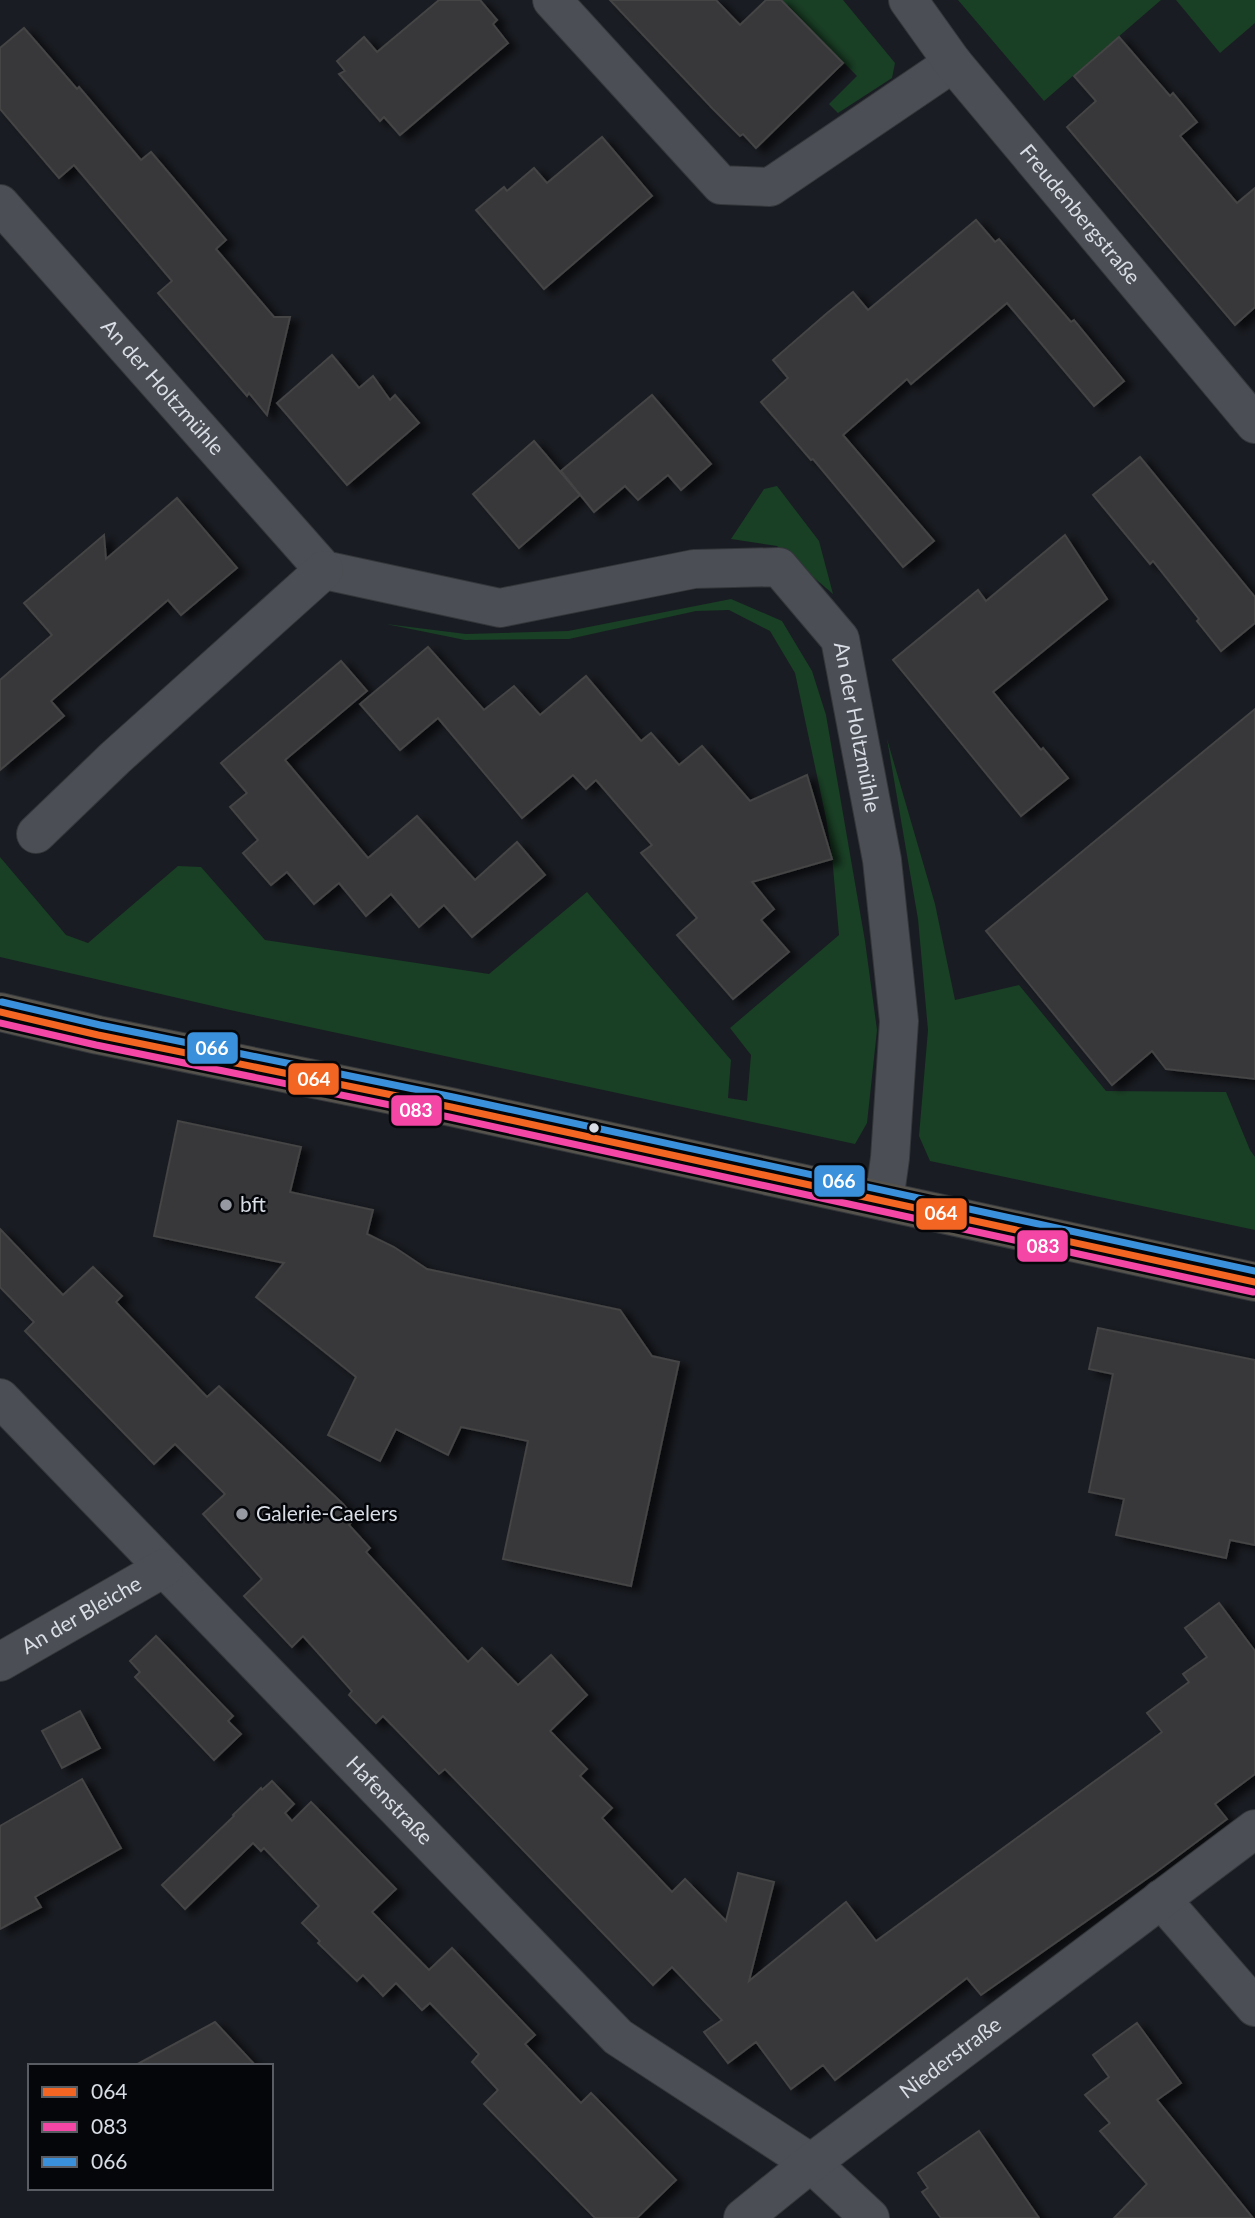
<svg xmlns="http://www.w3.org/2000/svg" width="1255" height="2218" font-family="Lato,sans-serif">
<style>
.green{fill:#193f25}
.building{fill:#38383a;stroke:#444445;stroke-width:2;filter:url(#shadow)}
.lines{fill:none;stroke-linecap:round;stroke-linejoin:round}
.minor-casing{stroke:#33363a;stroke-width:40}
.major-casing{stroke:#33363a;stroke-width:40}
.minor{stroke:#4b4e54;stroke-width:38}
.major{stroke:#56534d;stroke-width:38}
.bus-1-casing{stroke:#04060a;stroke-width:12}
.bus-2-casing{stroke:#04060a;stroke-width:12}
.bus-3-casing{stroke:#04060a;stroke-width:12}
.bus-1{stroke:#f26522;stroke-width:7}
.bus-2{stroke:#f346a5;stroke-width:7}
.bus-3{stroke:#3a90db;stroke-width:7}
.bus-dot{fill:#d9dde5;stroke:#04060a;stroke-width:2.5}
.poi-dot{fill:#9699a1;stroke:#04060a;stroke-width:2.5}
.labels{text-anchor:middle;stroke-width:5;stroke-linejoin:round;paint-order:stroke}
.street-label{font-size:21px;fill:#d9dde5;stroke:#04060a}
.poi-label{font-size:21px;fill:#d9dde5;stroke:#04060a;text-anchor:start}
.line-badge{stroke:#04060a;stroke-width:2.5}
.badge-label{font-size:19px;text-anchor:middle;font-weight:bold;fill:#fff}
</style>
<defs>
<filter id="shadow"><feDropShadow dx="8" dy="4.5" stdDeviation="3.5" flood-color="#0009"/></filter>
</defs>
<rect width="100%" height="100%" fill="#191c22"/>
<g class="green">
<path d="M782,0H843L895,63L892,78L838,113L829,104L857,76Z"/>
<path d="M958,0H1161L1044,101Z"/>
<path d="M1176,0H1255V23L1220,53Z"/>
<path d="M777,486L819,541L833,594L777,546L731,539L764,489Z"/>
<path d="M731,599L782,621L812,671L826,715L865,941L877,1030L867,1123L855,1144L230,1010L0,957V857L66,935L88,943L178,866L201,867L265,940L489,974L587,892L731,1060L728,1098L747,1101L751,1055L730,1028L839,935L832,856L826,818L795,673L770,631L729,610L696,611L569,639L465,640L386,624L466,634L568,631Z"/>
<path d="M887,739L935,904L955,1000L1019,985L1106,1091L1226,1092L1250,1150L1255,1157V1230L930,1161L919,1136L928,1030L918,919Z"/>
</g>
<g class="building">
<path d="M439,0H480L497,20L493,24L508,43L400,135L384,117L380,121L339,74L345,71L337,61L364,37L377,52Z"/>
<path d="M610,0H716L740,25L766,0H781L843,63L756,148L743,134L740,136L713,109Z"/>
<path d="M24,28L77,89L79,87L141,160L151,152L226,240L216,249L274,317H290L267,415L249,393L247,396L158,293L172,281L74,165L59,178L0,109V48Z"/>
<path d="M1119,37L1170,96L1173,93L1197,122L1180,136L1237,203L1255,188V307L1235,325L1067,127L1096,101L1074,76Z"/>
<path d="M602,137L652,196L544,289L476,210L504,187L507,191L534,168L547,183Z"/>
<path d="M976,220L995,242L999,239L1071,322L1074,320L1124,381L1094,406L1007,303L911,384L907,379L843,435L934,541L903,567L813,459L811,460L761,402L788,378L773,360L826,314L853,292L868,310Z"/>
<path d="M332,355L359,388L373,376L390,400L395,395L419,423L347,485L277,403Z"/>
<path d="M652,395L711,464L681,490L668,475L638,500L625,486L594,512L561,471Z"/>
<path d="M534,441L580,495L519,548L473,494Z"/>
<path d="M1140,457L1255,597V623L1221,651L1197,621L1199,619L1153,561L1150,564L1093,495Z"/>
<path d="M177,498L237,568L181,615L168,600L51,701L64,716L0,770V680L52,635L24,603L104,535L106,559Z"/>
<path d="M1065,535L1107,599L993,692L1041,750L1043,748L1068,778L1021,816L893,660L978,590L986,601Z"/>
<path d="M428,647L484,710L514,686L540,715L586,676L641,741L651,733L679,765L702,746L750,801L807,775L832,859L752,882L774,909L761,920L789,952L733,999L677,935L697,918L641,853L652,845L596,780L586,789L573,775L522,818L438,718L400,750L360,704Z"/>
<path d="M341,661L367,691L285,760L368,858L417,816L475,880L517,842L545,875L472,937L444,905L419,927L391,894L366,916L339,883L314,904L287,872L271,885L243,853L258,840L230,807L247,793L221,763Z"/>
<path d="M1255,709V1079L1166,1069L1152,1051L1112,1085L986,931Z"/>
<path d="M178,1121L301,1147L290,1192L373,1210L367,1234L394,1247L427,1269L620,1310L652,1356L679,1362L631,1586L503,1559L528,1441L461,1427L448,1455L396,1429L380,1461L328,1435L356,1377L256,1297L284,1263L154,1236Z"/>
<path d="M0,1229L63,1295L93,1267L122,1296L116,1302L207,1397L219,1386L343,1504L355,1518L349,1525L370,1548L366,1552L468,1662L482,1648L518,1685L551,1655L587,1695L550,1731L587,1769L580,1776L612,1808L602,1818L672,1892L685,1879L726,1921L738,1873L774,1882L749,1981L846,1902L876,1941L1162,1732L1147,1713L1189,1682L1183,1674L1207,1657L1185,1628L1219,1603L1255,1651V1774L1215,1804L1227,1819L1155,1873L981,1995L967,1978L835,2080L823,2065L791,2089L756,2042L728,2063L704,2032L722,2020L672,1967L653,1985L445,1769L439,1774L383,1716L376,1723L349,1695L352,1691L303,1636L292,1647L244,1596L262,1579L203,1514L225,1494L175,1444L154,1464L25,1331L34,1322L0,1287Z"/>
<path d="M1098,1328L1255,1360V1545L1230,1540L1226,1558L1116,1535L1124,1499L1089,1492L1113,1374L1089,1369Z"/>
<path d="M156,1636L233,1716L228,1721L241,1734L214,1760L135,1677L140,1672L130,1661Z"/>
<path d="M80,1711L100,1748L62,1768L42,1731Z"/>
<path d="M82,1779L121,1848L35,1897L41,1907L0,1929V1826Z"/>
<path d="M272,1781L294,1804L285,1813L292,1821L311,1802L396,1889L372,1912L429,1970L452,1948L535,2035L525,2044L581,2103L591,2093L676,2180L637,2218H595L484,2104L498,2090L472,2062L479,2054L430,2003L422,2010L396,1983L383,1996L363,1975L357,1981L318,1943L320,1941L302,1923L319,1906L264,1848L261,1851L253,1843L185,1909L162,1885L234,1816L233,1815L261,1788L262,1790Z"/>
<path d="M215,2022L256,2066H134Z"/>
<path d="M1137,2023L1181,2083L1157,2100L1253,2218H1114L1147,2184L1100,2131L1110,2123L1085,2095L1109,2077L1093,2055Z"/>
<path d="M979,2131L1039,2218H941L922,2192L928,2188L918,2173Z"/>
</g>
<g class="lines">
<g class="minor-casing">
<g id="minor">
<path d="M552,0L721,185L770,187L953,63"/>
<path id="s1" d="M908,0L953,63L1255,424"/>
<path id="s2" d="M0,204L324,570L500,608L694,569L779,567L840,639L882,860L899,1021L890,1158L884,1201"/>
<path d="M36,834L115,758L324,570"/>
<path id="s3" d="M0,1398L618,2037L811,2163L870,2218"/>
<path id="s4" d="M0,1662L164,1568"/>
<path d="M1161,1899L1255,2007"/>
<path id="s5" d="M743,2218L811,2163L1255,1829"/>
</g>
</g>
<g class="major-casing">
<path id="major" d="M0,1012L98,1035L451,1107L1255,1282"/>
</g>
<use href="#minor" class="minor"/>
<use href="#major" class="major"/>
<g class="bus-1-casing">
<path id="bus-1" d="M0,1012L98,1035L451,1107L1255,1282"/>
</g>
<g class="bus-2-casing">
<path id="bus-2" d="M0,1023L96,1045L449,1117L1253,1292"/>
</g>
<g class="bus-3-casing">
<path id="bus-3" d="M2,1002L100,1025L453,1097L1255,1271"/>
</g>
<use href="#bus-1" class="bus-1"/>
<use href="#bus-2" class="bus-2"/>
<use href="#bus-3" class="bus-3"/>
</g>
<circle class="bus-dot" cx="594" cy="1128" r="6"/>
<g class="poi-dot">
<circle cx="226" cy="1205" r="7"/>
<circle cx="242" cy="1514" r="7"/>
</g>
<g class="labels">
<g class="street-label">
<text dy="7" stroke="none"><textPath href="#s1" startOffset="275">Freudenbergstraße</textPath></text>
<text dy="7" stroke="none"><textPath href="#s2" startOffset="245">An der Holtzmühle</textPath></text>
<text dy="7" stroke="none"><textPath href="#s2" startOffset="1136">An der Holtzmühle</textPath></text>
<text dy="7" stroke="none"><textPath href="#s4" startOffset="94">An der Bleiche</textPath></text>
<text dy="7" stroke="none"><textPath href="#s3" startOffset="560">Hafenstraße</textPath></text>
<text dy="7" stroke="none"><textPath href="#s5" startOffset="262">Niederstraße</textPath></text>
</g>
<g class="poi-label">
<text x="240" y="1212">bft</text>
<text x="256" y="1521">Galerie-Caelers</text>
</g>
</g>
<g class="line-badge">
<rect x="186" y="1031" width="53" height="34" rx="7" fill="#3a90db"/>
<rect x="287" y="1062" width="53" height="34" rx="7" fill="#f26522"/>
<rect x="390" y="1094" width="53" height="33" rx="7" fill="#f346a5"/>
<rect x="813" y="1164" width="53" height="34" rx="7" fill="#3a90db"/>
<rect x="915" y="1197" width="53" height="34" rx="7" fill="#f26522"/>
<rect x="1016" y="1229" width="53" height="34" rx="7" fill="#f346a5"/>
</g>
<g class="badge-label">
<text x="212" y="1055">066</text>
<text x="314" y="1086">064</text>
<text x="416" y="1117">083</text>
<text x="839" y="1188">066</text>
<text x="941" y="1220">064</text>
<text x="1043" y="1253">083</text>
</g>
<rect x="28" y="2064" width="245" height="126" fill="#04060a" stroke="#595c62" stroke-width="2"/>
<rect x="42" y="2087" width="35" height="10" fill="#f26522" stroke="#595c62" stroke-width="2"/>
<text x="91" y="2099" font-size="21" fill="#d9dde5">064</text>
<rect x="42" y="2122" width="35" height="10" fill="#f346a5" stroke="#595c62" stroke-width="2"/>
<text x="91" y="2134" font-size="21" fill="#d9dde5">083</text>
<rect x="42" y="2157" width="35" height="10" fill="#3a90db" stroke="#595c62" stroke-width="2"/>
<text x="91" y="2169" font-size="21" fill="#d9dde5">066</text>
</svg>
